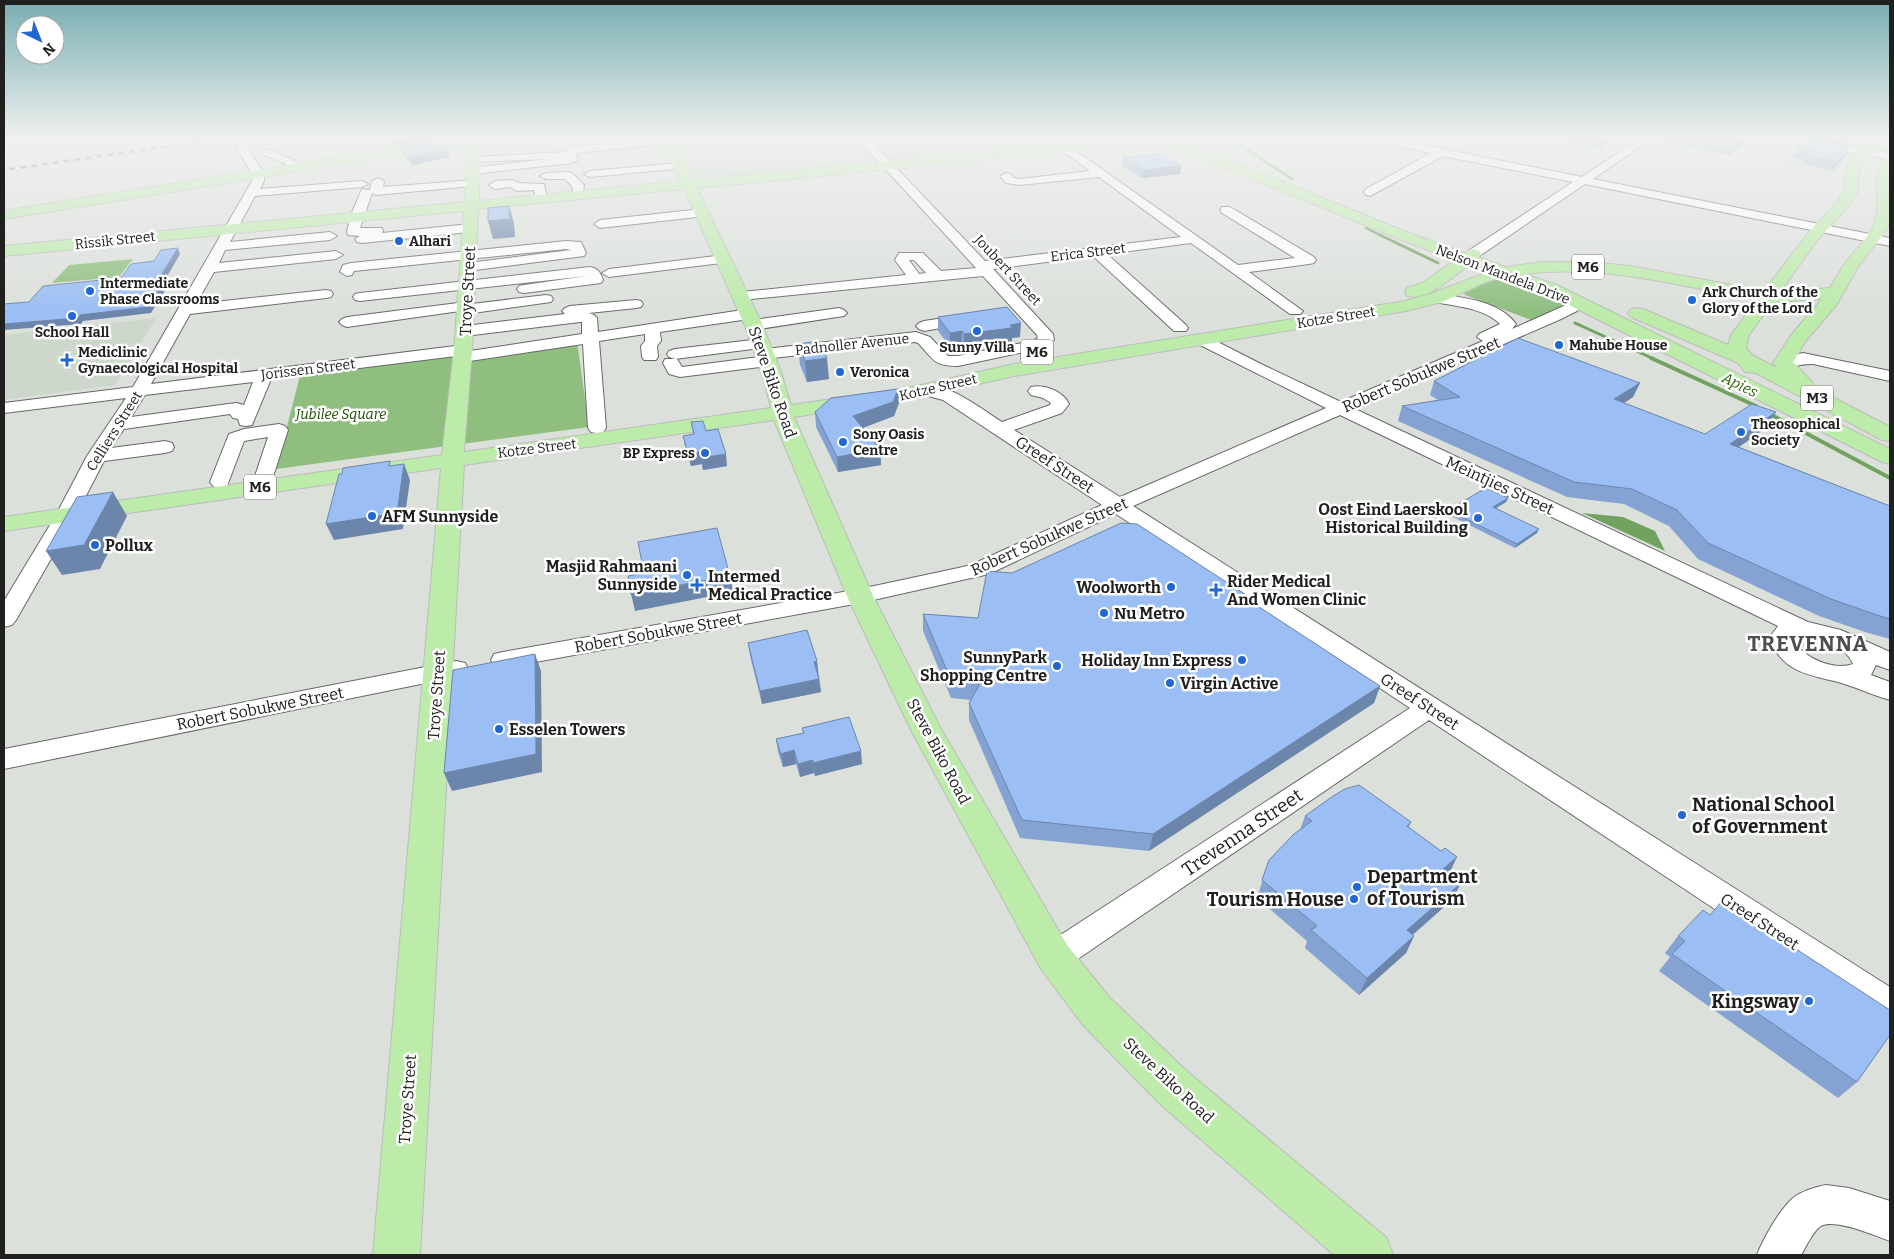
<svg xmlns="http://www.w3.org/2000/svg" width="1894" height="1259" font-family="Bitter,serif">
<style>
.built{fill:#ced7cc}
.green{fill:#8fbe7f}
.water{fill:#71a25f}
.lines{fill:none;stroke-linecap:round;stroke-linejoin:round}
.stream-far2{stroke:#71a25f;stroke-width:2.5}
.stream-far1{stroke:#71a25f;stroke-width:3}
.stream{stroke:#71a25f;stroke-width:4}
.minor-casing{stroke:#666965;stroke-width:2}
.major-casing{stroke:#bcbcbc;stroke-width:2}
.minor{fill:#fff;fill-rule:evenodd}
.major{fill:#bcebaa;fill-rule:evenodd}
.rail-casing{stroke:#5e605d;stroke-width:2.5}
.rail{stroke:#fff;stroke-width:2;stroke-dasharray:5.5;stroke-linecap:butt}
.wall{fill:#85a3d2}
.shaded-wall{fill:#6c85ab}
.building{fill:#9bbef4;stroke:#6c85ab}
.poi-dot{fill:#2166d1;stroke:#fff;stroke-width:2}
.labels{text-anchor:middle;stroke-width:5;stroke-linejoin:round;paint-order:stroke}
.far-street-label{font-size:14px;fill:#20211f;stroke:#fff}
.far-poi-label{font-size:14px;font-weight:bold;fill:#20211f;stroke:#fff;text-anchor:start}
.far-park-label{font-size:14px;font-style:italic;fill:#1e4d05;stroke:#fff}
.shield{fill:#fff;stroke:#636462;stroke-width:1}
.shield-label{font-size:15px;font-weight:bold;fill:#20211f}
.far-water-label{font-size:15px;font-style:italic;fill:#276500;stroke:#fff}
.street-label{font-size:16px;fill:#20211f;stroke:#fff}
.poi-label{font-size:16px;font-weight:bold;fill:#20211f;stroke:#fff;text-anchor:start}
.near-poi-label{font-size:19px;font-weight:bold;fill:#20211f;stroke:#fff;text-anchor:start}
.near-street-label{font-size:19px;fill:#20211f;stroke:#fff}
.district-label{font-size:21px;font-weight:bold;letter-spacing:1px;fill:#4b4e4a;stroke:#fff}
</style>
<rect width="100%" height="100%" fill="#dce0db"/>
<g class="built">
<path d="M673,137H1094L1047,146L693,181Z"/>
<path d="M1771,140L1850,153L1843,161L1841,171L1836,174L1749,158Z"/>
<path d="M156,318L115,385L4,400V335Z"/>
</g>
<g class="green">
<path d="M133,259L119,277L52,283L69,265Z"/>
<path d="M1502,275L1572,304L1531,320L1465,295L1464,293Z"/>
<path d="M577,341L589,427L276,469L301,372Z"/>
</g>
<path class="water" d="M1582,513L1623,517L1655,531L1665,551Z"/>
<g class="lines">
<g class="stream-far2">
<path d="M1223,137L1240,145L1292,179"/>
<path d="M1366,228L1382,236"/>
</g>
<g class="stream-far1">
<path d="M1380,235L1438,263"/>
<path d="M1575,323L1654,359"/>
</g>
<g class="stream">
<path d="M1651,358L1756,406"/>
<path d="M1768,413L1890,478"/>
</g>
<g class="minor-casing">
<g id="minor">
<path d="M85,137H118L113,140L93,143Z"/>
<path d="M231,137H241L264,174V181L260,189L362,181L368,184L362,187L255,196L230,242L330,232L337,236L330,240L225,250L219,263L336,251L343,255L336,259L214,272L196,304L326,290L331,291L333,294L331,297L326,298L190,314L151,384L463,345L469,347L470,351L582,334V322H580L465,336L459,334L457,331L459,328L465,326L565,314L562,311L565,308L570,306L636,300L641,301L643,304L641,307L636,308L589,313L594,315L597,318L598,332L749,309L754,311L757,314L754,317L749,319L660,332L661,341L657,346L658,357L656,360H644L642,357L641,346L645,341V334L599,341L606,428L603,432L597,433L591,432L588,428L583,344L463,362L457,360L456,356L271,379L252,425L246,426L240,425L238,419L233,418L230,414L124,429L111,448L165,441L172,443L174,447L172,451L165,453L104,461L76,515L16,620L12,625L4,627V601L56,515L87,456L126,398L4,413V403L133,387L252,181V174ZM253,382L244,405L236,403L131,417L145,395Z"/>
<path d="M856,137H867L985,261L1181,237L1099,177L1019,185L1006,183L1000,176L1006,173L1010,174L1014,178L1019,179L1090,171L1044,137H1056L1238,265L1295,258L1222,213L1220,210L1222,207H1230L1314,257L1316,260L1314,263L1309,264L1249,272L1303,311L1300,314H1290L1191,243L1107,254L1186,325L1188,328L1186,331H1174L1093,256L993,269L1053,334L1054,340L1043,348L958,366C934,366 934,360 918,343L915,342L773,358L775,361L773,364L767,366L680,377L669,374L663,363L665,359H677L682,367L759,357L757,354L759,351L765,349L916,332L930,337L948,356H958L1032,341L1038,338L1037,335L983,276L742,300L737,299L735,296L737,293L742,292L906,275L895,260L899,253H923L941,271L976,268ZM909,260H914L926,273L919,274Z"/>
<path d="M1361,137H1383L1582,177L1642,137H1654L1593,179L1890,238V246L1585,184L1478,257H1468L1466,254L1468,251L1573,182L1443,156L1370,196L1366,195L1364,192L1366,189L1431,153L1366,140Z"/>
<path d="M1769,137H1795L1890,153V159L1774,140Z"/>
<path d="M669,138L674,141L673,143L575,153L578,160L572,163L473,174L467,171L473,168L549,159L470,162L468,160L470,158L474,157L566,152V148L570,147Z"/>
<path d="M266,149L294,160L298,164L295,171H287L286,164L262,154L261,152L262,150Z"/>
<path d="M680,163L686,166L684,168L590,177L584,174L590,171Z"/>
<path d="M568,172L572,173L584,185L582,198H574L572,186L565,179H546L540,176L546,173Z"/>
<path d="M378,178L384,181L383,187L473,180L479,183L473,186L376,195L372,193L360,228H382L383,231L382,233L470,224L476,228L470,232L362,243L357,242L355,239L360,236L348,235L347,232L350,217L362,189L370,190L372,181Z"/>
<path d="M512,180L520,183L544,184L547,199L545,202H537L534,190L517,191L510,187L495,189L489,185L495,181Z"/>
<path d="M702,209L706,210L708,213L706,216L600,228L594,224L600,220Z"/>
<path d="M566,241L581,242L586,253L584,256L468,271L461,267L468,263L571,250L566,249L354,271L352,275L347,276L340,272L343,265L351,263Z"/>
<path d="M724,255L731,259L729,262L609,277L602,273L609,269Z"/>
<path d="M590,267C599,269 600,272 603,280L601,283L524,293L519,292L517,289L519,286L524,285L587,276L360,301L355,300L353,297L355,294L360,293Z"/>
<path d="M1436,294C1462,297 1500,301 1516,324L1512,329L1566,305L1571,298H1581L1583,301L1577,311L1561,319L1355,409L1808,622L1841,630L1890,652V670L1876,665L1871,675L1890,682V700C1872,695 1856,687 1838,682C1806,674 1783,672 1769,638L1778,626L1340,415L1133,506L1890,987V1022L1878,1017L1429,720L1066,967L1054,971L1042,967L1038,957L1042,947L1410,708L1116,514L989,574L860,603L503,668L494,666L491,660L494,654L503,652L860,589L963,567L973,564L1102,505L943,400L921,394L918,390L921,386C946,380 981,409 1002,422L1050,405L1051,403L1043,398L1031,395L1028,391L1031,387C1044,384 1063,391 1069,404L1062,413L1014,430L1120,497L1326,408L1194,342L1192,339L1194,336H1206L1261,364L1341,402L1483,341L1477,337L1479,334L1500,324C1481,306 1454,307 1431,301L1429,298L1431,295ZM1796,636C1814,633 1846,646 1853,664C1834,671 1802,658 1793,639Z"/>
<path d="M546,295L551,296L553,299L551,302L466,314L460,311L347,327L342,325L339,322L342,319L347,317L466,302L472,304Z"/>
<path d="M839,308L844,310L847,313L844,316L753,330L748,328L745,325L748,322L753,320Z"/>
<path d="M970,314L975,316L978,319L975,322L924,331L919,329L916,326L919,323L924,321Z"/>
<path d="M761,339L767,341L769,344L767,347L675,359L669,357L667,354L669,351L675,349Z"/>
<path d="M1803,353L1890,371V381L1813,364C1801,363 1789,369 1777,367L1775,363L1777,359Z"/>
<path d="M279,424L285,426L288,430L272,480L265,482L258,480L255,476L268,437L244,441L227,486L220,488L213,486L210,482L229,434L244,429Z"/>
<path d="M456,661L465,663L468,669L465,675L4,769V749Z"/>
<path d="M1826,1185L1849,1188L1890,1201V1241C1876,1236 1835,1218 1821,1226C1813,1231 1806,1247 1801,1255H1757C1763,1239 1780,1209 1793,1198C1802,1191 1815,1187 1826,1185Z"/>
</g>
</g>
<g class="major-casing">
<path id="major" d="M463,137H493L491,140L480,142L479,201L680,181L661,137H673L693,180L1065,144L1102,137H1128L1122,141L1065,152L697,188L763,326L780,369L791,405L908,388L1014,364L1405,301L1430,294L1488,272L1469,265C1452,277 1429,301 1407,296L1405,292L1407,288L1424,282L1455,260L1399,239L1157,140L1155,137H1172L1409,233L1465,253L1473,249L1479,251L1481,254L1478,257L1505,267L1542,262H1588L1630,266L1764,291L1809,232L1839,200L1844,190L1847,167L1857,151L1882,137H1890V143L1866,156L1859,167L1858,190L1852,202L1819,238L1780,292L1830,288C1835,280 1840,270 1846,262C1856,249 1870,237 1875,221C1883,197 1868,183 1885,158L1890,157V219L1887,229L1858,267L1837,304L1805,342L1793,362L1813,383L1815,388L1890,427V441L1882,440L1756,373L1745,372L1738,363L1631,317L1628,313L1631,309L1637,308L1643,309L1728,345L1731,335L1757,300C1681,286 1603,264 1525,274L1557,285L1890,449V464L1882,462L1545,293L1503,277L1486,282L1442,302L1406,311L1014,376L908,400L794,417L873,596L941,729L1067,945L1110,998L1189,1073L1387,1238L1393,1255H1334L1159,1103L1082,1024L1041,969L911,730L847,596L774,420L464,465L420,1255H373L441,468L4,531V517L442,455L454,350L464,211L4,256V246L465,202L468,144L4,219V211ZM684,189L745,326L764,380L771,408L464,452L472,350L478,209ZM1822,299L1792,334L1773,363L1777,368L1752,355L1746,348L1749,335L1773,302Z"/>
</g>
<use href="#minor" class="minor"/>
<use href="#major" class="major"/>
<g class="rail-casing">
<path id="rail" d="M4,170L234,137"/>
</g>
<use href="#rail" class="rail"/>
</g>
<g class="wall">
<path d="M1568,137H1617L1599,149L1566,143Z"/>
<path d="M1664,137H1751L1730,155L1662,142Z"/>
<path d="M1814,137H1854L1847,144L1813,138Z"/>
<path d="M1843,145L1842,147L1850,148L1845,156L1833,170L1802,164L1804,159L1793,157L1797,149Z"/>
<path d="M448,146L450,154L449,155L450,157L412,165L404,156L401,148Z"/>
<path d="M1123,158L1181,166L1180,174L1142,178L1122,166Z"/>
<path d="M938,317L1020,337L1012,338V342L964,348L961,345L950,347L938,331Z"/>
<path d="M798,344L829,379L807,382L800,365Z"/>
<path d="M1434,381L1640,383L1633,397L1624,403L1705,434L1776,412L1767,427L1739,447L1890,506V639L1865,632L1819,616L1698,559L1669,526L1624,504L1567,497L1398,421L1402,406L1438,400L1430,395Z"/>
<path d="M899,403L894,416L863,428L880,449L881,465L838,472L816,427L815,412Z"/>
<path d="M691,422L706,431L727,466L703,470L702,464L691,466L685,447L683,436L693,434Z"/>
<path d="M1508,498L1506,502L1496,508L1537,533L1515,548L1447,514L1448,510Z"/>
<path d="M1251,598L1250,601L1380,686L1374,703L1149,851L1020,838L969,720V703L971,700L951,698L923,631V614L978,618Z"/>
<path d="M748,643L817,661L821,692L762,704L750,656Z"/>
<path d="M802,728L862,764L815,776L814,773L800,777L796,764L783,767L778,752L776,739L803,733Z"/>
<path d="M1305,816L1411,822L1409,827L1449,874L1452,900L1413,935L1414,936L1406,953L1359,995L1305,948L1307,941L1257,898L1269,860L1300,830Z"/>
<path d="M1710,915L1857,1082L1838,1098L1659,971L1670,957L1665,953L1678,936Z"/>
</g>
<g class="shaded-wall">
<path d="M390,137H432L433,140L393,146Z"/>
<path d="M514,137H567L515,142Z"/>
<path d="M1604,137H1617L1599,149L1604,138Z"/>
<path d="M1744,137H1751L1730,155L1734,144Z"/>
<path d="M1851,137H1854L1847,144Z"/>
<path d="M448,146L450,154L449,155L450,157L412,165L409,157Z"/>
<path d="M1850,148L1845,156L1833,170L1838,162Z"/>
<path d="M1181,166L1180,174L1142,178L1143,170Z"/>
<path d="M509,206L514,223L515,237L493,239L488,221Z"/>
<path d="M178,248L180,254L165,280L167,276L170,282L151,313L83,321L81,324L4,330V324L80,315L160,277Z"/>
<path d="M1021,323L1020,337L1012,338V342L964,348V334L1010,325Z"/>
<path d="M962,331L961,345L950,347V333Z"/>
<path d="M827,358L829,379L807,382L805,361Z"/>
<path d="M1640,383L1633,397L1607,414L1614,399Z"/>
<path d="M898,389L899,403L894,416L854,431L853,416Z"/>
<path d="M1776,412L1767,427L1722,459L1730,444Z"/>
<path d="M880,449L881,465L838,472L837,457Z"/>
<path d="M700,452L702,464L691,466L688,454Z"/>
<path d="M726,454L727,466L703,470L701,458Z"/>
<path d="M404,464L410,480L403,529L334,540L326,524Z"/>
<path d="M113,492L127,516L100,569L62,575L46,551Z"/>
<path d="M1508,498L1506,502L1491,511L1493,507Z"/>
<path d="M1539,529L1537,533L1515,548L1517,544Z"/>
<path d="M730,576L733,592L635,611L631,594Z"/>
<path d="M535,654L541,671L542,772L452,791L444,773Z"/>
<path d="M817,661L818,674L814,662Z"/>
<path d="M819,679L821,692L762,704L760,691Z"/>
<path d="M1380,686L1374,703L1149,851L1153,834Z"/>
<path d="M794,750L796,764L783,767L781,754Z"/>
<path d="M861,751L862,764L815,776L813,763Z"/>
<path d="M813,760L814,773L800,777L798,764Z"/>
<path d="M1457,857L1449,874L1443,869Z"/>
<path d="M1461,883L1452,900L1398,947L1407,930Z"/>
<path d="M1414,936L1406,953L1359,995L1367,978Z"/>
</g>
<g class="building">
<path d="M1697,137H1744L1734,144Z"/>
<path d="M1808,139L1843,145L1841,147L1850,148L1838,162L1806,156L1811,151L1797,149Z"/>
<path d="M442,142L448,146L445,147L448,149L409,157L401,148Z"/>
<path d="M1160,154L1181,166L1143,170L1123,158Z"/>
<path d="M509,206L510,219L488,221V208Z"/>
<path d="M178,248L160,277L167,276L148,307L80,315L78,318L4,324V304L29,302L43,286L121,278L131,264L154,261L161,250Z"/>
<path d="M1007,307L1021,323L1010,325L1012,328L964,334L962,331L950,333L938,317Z"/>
<path d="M1518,338L1640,383L1614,399L1705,434L1752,404L1776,412L1730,444L1890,506V619L1877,615L1831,599L1708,543L1677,510L1632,489L1574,482L1402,406L1460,397L1434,381Z"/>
<path d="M819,341L827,358L805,361L798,344Z"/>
<path d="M898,389L893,402L853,416L880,449L837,457L815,412L831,398Z"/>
<path d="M703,421L706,431L718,429L726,454L701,458L700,452L688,454L683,436L694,434L691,422Z"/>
<path d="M390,461L389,466L404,464L397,513L326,524L339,474H342L343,468Z"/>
<path d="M1486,488L1508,498L1493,507L1539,529L1517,544L1448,510Z"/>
<path d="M113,492L84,545L46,551L77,497Z"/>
<path d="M1121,523L1137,524L1251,598L1247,599L1380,686L1153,834L1022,820L969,703L980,684L951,680L923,614L978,618L987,571L1012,573Z"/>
<path d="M717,528L730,576L631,594L628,576L644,573L638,542Z"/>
<path d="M807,630L817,661L814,662L819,679L760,691L748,643Z"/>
<path d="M535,654L536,754L444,773L453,670Z"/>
<path d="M849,717L861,751L813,763V760L798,764L794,750L781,754L776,739L804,733L802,728Z"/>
<path d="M1359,785L1411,822L1407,826L1441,851L1445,848L1457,857L1443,869L1461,883L1407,930L1414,936L1367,978L1311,930L1317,926L1262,880L1269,860L1294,834L1312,821L1305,816L1333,796L1345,789Z"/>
<path d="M1722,901L1890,1010V1035L1857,1082L1672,954L1685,941L1678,936L1703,910L1710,915Z"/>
</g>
<linearGradient id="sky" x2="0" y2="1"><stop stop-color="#78adb1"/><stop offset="0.44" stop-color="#eff1ef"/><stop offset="1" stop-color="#eff1ef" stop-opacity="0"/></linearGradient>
<rect width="1894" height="313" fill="url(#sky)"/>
<g class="poi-dot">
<circle cx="399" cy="241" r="5"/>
<circle cx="90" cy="291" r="5"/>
<circle cx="1692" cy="300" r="5"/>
<circle cx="72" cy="316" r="5"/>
<circle cx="977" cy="331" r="5"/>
<circle cx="1559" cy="345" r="5"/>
<path d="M64.5 352.5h5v5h5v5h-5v5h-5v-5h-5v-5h5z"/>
<circle cx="840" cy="372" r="5"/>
<circle cx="1741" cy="432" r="5"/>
<circle cx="843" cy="442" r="5"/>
<circle cx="705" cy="453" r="5"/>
<circle cx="372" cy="516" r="5"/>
<circle cx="1478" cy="518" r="5"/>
<circle cx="95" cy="545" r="5"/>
<circle cx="687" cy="575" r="5"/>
<path d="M694.5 577.5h5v5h5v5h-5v5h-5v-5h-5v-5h5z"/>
<circle cx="1171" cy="587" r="5"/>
<path d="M1213.5 582.5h5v5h5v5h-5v5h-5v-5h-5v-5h5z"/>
<circle cx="1104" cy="613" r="5"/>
<circle cx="1242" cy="660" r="5"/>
<circle cx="1057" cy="666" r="5"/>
<circle cx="1170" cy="683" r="5"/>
<circle cx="499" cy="729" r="5"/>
<circle cx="1682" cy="815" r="5"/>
<circle cx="1357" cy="887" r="5"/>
<circle cx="1354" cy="899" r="5"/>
<circle cx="1809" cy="1001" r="5"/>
</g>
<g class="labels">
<g class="far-street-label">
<text transform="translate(115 240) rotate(-6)" y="5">Rissik Street</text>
<text transform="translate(1088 252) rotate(-7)" y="5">Erica Street</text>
<text transform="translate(1008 270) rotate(47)" y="5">Joubert Street</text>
<text transform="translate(1503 274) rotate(21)" y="5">Nelson Mandela Drive</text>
<text transform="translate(1336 317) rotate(-9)" y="5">Kotze Street</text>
<text transform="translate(852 344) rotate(-6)" y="5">Padnoller Avenue</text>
<text transform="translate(308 369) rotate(-7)" y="5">Jorissen Street</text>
<text transform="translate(938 387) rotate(-13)" y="5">Kotze Street</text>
<text transform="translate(114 431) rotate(-58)" y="5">Celliers Street</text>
<text transform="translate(537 448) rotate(-7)" y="5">Kotze Street</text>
</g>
<g class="far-poi-label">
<text x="409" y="246">Alhari</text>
<text x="100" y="288">Intermediate<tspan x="100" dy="16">Phase Classrooms</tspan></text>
<text x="1702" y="297">Ark Church of the<tspan x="1702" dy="16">Glory of the Lord</tspan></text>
<text x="72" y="337" text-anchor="middle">School Hall</text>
<text x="1569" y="350">Mahube House</text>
<text x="977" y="352" text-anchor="middle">Sunny Villa</text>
<text x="78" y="357">Mediclinic<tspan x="78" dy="16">Gynaecological Hospital</tspan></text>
<text x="850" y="377">Veronica</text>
<text x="1751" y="429">Theosophical<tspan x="1751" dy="16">Society</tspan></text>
<text x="853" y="439">Sony Oasis<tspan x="853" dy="16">Centre</tspan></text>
<text x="695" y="458" text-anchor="end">BP Express</text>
</g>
<g class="far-park-label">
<text x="341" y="419">Jubilee Square</text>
</g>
<g class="shield">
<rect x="1572" y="254.5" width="32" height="25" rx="4"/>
<rect x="1021" y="339.5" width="32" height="25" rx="4"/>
<rect x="1801" y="385.5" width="32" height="25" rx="4"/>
<rect x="244" y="474.5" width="32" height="25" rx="4"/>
</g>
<g class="shield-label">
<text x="1588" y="272">M6</text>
<text x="1037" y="357">M6</text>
<text x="1817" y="403">M3</text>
<text x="260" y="492">M6</text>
</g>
<g class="far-water-label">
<text transform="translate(1740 385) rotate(26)" y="5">Apies</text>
</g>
<g class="street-label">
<text transform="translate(467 291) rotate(-87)" y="6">Troye Street</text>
<text transform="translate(1421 374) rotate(-23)" y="6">Robert Sobukwe Street</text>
<text transform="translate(773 382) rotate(71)" y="6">Steve Biko Road</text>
<text transform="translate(1055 464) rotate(33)" y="6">Greef Street</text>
<text transform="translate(1500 485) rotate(25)" y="6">Meintjies Street</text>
<text transform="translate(1049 536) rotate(-24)" y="6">Robert Sobukwe Street</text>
<text transform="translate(658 632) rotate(-10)" y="6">Robert Sobukwe Street</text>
<text transform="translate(436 695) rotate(-86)" y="6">Troye Street</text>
<text transform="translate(1420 701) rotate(33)" y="6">Greef Street</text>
<text transform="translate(260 708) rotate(-11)" y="6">Robert Sobukwe Street</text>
<text transform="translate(939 751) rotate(62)" y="6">Steve Biko Road</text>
<text transform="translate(1760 921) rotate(33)" y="6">Greef Street</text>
<text transform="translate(1169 1080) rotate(43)" y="6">Steve Biko Road</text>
<text transform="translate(407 1099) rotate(-86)" y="6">Troye Street</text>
</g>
<g class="poi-label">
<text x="1468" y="515" text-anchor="end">Oost Eind Laerskool<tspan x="1468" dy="18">Historical Building</tspan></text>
<text x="382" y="522">AFM Sunnyside</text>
<text x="105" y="551">Pollux</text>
<text x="677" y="572" text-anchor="end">Masjid Rahmaani<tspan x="677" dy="18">Sunnyside</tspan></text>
<text x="708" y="582">Intermed<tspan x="708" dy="18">Medical Practice</tspan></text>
<text x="1227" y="587">Rider Medical<tspan x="1227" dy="18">And Women Clinic</tspan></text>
<text x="1161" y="593" text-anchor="end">Woolworth</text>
<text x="1114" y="619">Nu Metro</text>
<text x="1047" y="663" text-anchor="end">SunnyPark<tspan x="1047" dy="18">Shopping Centre</tspan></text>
<text x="1232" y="666" text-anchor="end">Holiday Inn Express</text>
<text x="1180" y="689">Virgin Active</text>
<text x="509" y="735">Esselen Towers</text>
</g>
<g class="near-poi-label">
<text x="1692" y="811">National School<tspan x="1692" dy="22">of Government</tspan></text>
<text x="1367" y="883">Department<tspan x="1367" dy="22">of Tourism</tspan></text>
<text x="1344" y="906" text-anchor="end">Tourism House</text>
<text x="1799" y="1008" text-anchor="end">Kingsway</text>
</g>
<g class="near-street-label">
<text transform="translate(1242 832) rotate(-34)" y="7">Trevenna Street</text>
</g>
<g class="district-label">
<text x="1808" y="651">TREVENNA</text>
</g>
</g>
<rect width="1894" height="1259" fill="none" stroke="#20211f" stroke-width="10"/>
<g transform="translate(40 40) rotate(137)"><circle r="24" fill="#ffffff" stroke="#a6a6a5"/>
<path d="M0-4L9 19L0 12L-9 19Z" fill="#2166d1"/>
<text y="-8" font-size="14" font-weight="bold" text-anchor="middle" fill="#20211f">N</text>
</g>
</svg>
